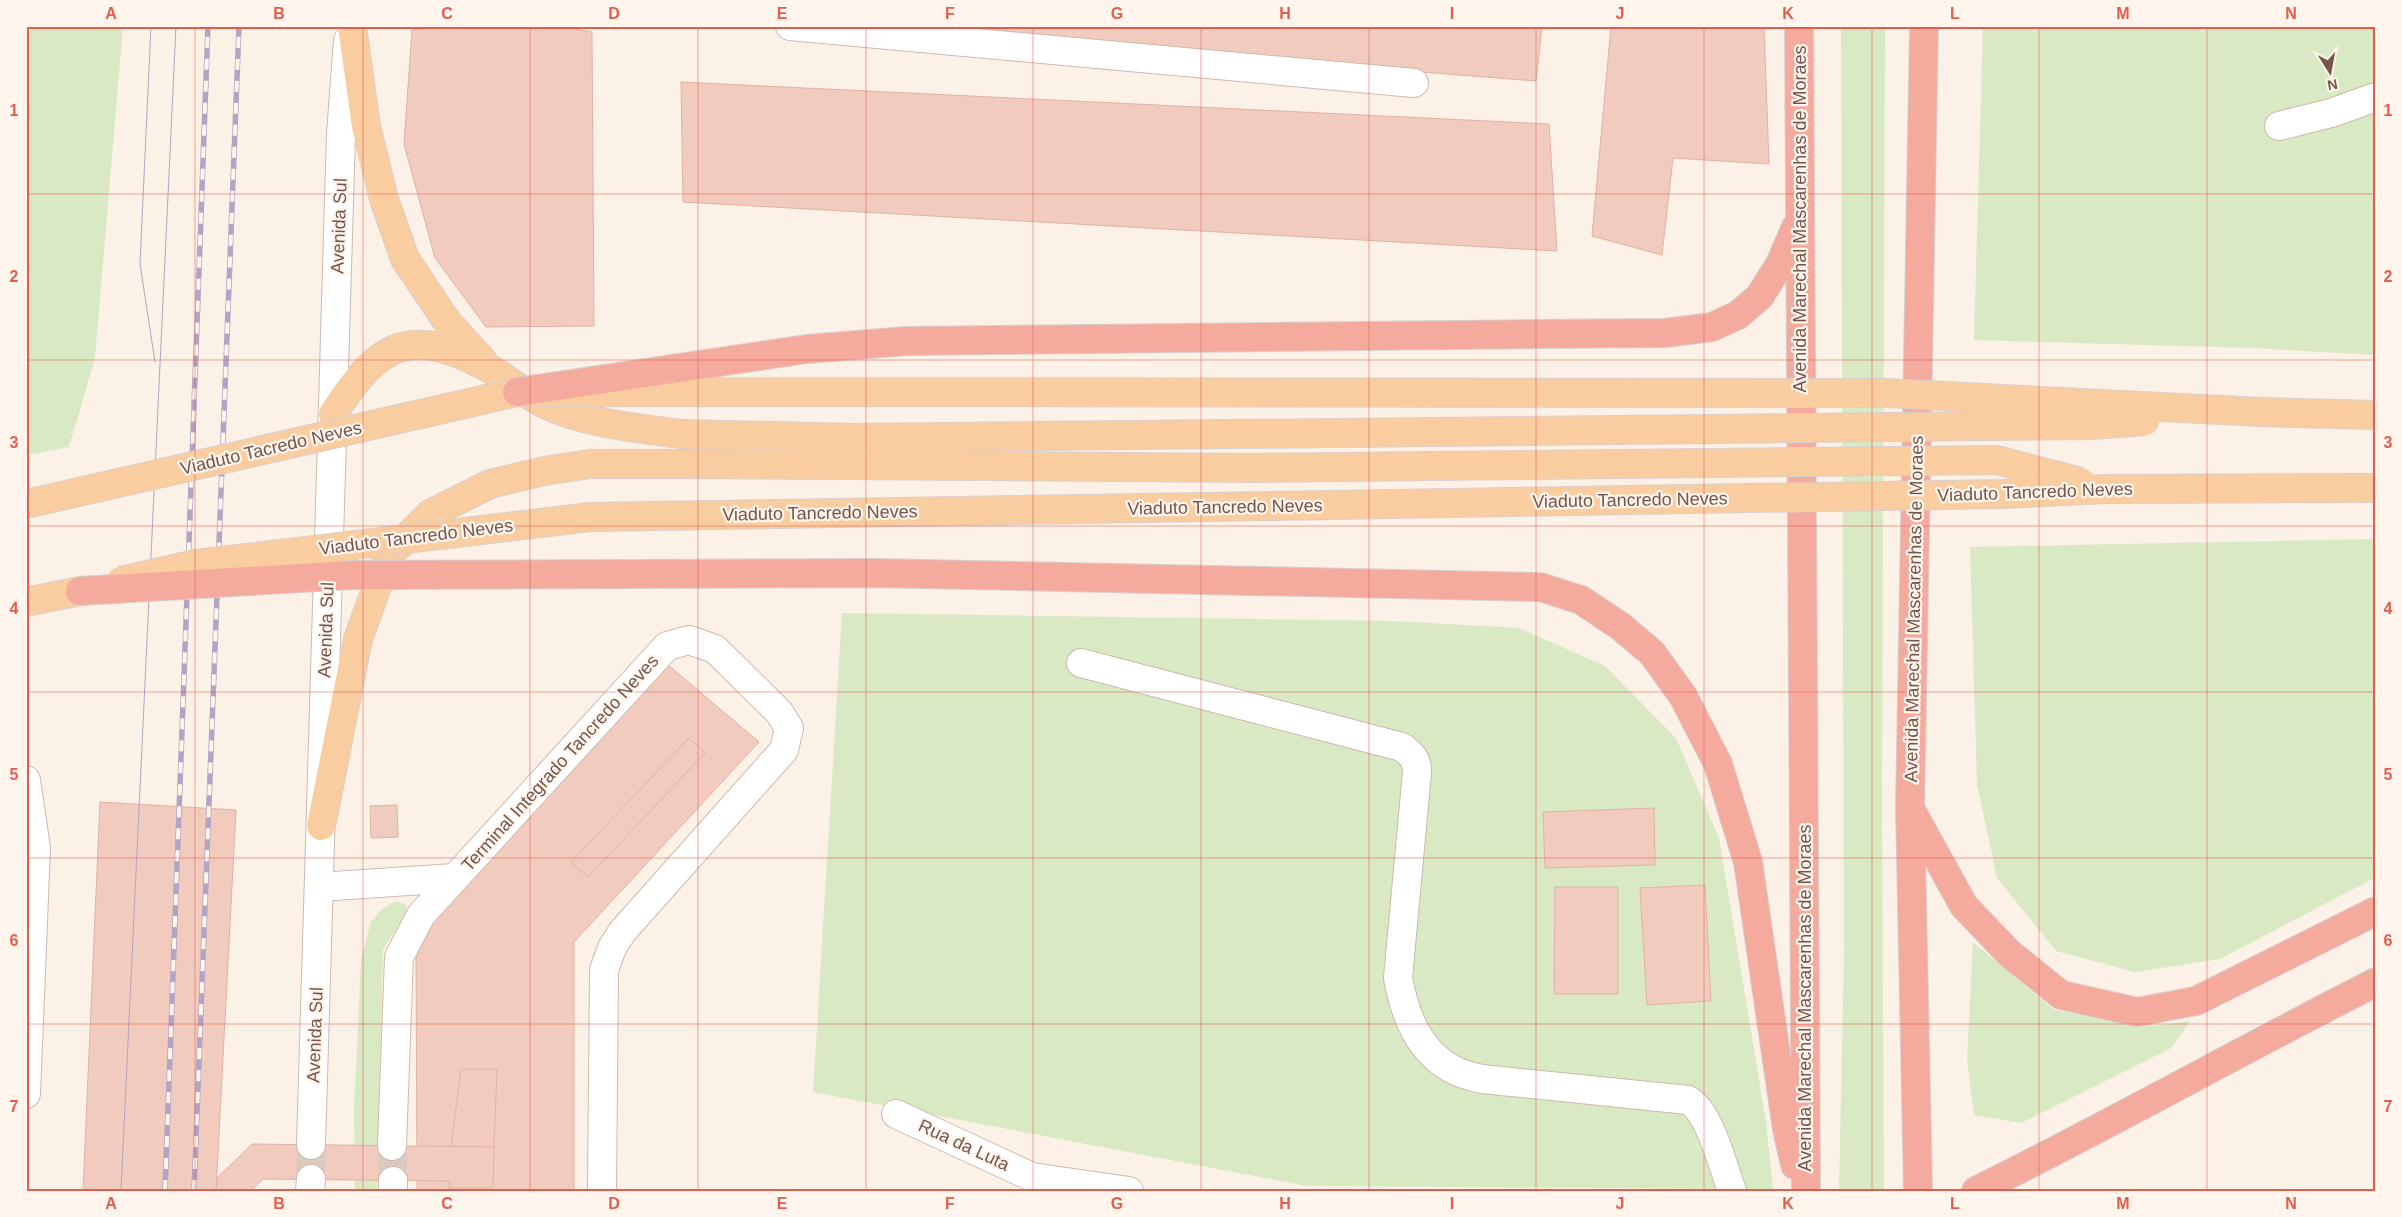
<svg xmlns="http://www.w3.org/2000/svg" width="2402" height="1217" font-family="Arial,sans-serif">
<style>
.green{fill:#d8e9c4}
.building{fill:#f1ccbe;stroke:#e3b19f}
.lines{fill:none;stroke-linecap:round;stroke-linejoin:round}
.minor-tunnel{stroke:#dacabf;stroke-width:28;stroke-dasharray:28 14;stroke-linecap:butt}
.minor-casing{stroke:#cfb9af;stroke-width:30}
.major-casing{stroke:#d8cfcd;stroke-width:30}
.highway-casing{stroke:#d8cfcd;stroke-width:30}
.minor{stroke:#fff;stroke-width:28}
.major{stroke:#f9cda0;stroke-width:28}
.highway{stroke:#f5aa9e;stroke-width:28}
.tram{stroke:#b2a4c5;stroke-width:1}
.rail-casing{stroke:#b2a4c5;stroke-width:5.5}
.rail{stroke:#fff5ec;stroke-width:4;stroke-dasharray:11;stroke-linecap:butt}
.major-bridge-casing{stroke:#d8cfcd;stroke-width:30;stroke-linecap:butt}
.highway-bridge-casing{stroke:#d8cfcd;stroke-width:30;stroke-linecap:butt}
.major-bridge{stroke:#f9cda0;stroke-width:28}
.highway-bridge{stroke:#f5aa9e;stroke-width:28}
.grid{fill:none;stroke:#e35d4e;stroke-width:1;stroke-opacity:0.55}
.labels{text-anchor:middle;stroke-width:4.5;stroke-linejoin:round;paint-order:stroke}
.street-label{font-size:18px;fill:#75554b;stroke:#fff5ec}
.neatline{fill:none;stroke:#e35d4e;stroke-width:2}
.grid-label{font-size:16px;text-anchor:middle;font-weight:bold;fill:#e35d4e}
</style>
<rect width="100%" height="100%" fill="#fcf1e6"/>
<g class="green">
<path d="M26,26H123L95,358L69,447L26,455Z"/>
<path d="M1841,26H1885L1882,805L1884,1191H1839L1844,956Z"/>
<path d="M1983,26H2376V355L2253,348L1974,340Z"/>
<path d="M2376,539V877L2220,959L2135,972L2056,951L1997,878L1977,784L1970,547Z"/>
<path d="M842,613L1393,621L1519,628L1605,666L1676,738L1719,838L1766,1122L1773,1189L1307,1186L813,1092Z"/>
<path d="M396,901L406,904V912L400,924L383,949L377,1191H355L354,1112L361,960L371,922L382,909Z"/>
<path d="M1973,942L2054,1010L2154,1026L2190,1021L2171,1048L2021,1123L1974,1115L1967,1059Z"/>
</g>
<g class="building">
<path d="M459,26H554L592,32L594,326L486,327L435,258L404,144L412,30Z"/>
<path d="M838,26H1542L1536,81Z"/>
<path d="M1611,26H1764L1769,164L1673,158L1662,255L1592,236Z"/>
<path d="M681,82L1549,124L1557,251L683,202Z"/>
<path d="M667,664L759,742L574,942V1191H417L416,940Z"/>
<path d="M689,738L705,753L588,877L571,862Z"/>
<path d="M100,802L236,810L216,1191H83Z"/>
<path d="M397,805L398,837L371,838L370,806Z"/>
<path d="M1654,808L1655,865L1545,868L1543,812Z"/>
<path d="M1705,885L1711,1001L1647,1005L1640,888Z"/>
<path d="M1555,887H1618V994H1554Z"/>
<path d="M461,1069H497L494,1147H451Z"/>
<path d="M252,1144L494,1147L493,1188H449V1181L263,1179L251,1191H216L217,1178Z"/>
</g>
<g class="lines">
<g class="minor-tunnel">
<path d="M392,1146L393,1181"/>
<path d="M311,1179V1145"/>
</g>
<g class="minor-casing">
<g id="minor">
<path d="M790,26L1414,83"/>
<path d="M2279,126L2331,113L2376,97"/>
<path d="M1081,663L1402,747C1412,755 1417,759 1417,772L1398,978C1405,1016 1419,1053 1456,1071C1464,1075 1474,1077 1482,1079L1688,1100C1710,1112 1723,1167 1732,1191"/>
<path d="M26,780L36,848L26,1094"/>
<path d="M319,887L454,878"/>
<path d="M896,1114L1032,1177L1129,1191"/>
<path d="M311,1145L341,134L348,40"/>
<path d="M392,1146L399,957L421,915L667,646L689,640L715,649L779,712L789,728L784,750L622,932L612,948L604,970L602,1191"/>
<path d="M393,1181V1191"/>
<path d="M310,1191L311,1179"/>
</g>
</g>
<g class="major-casing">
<g id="major">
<path d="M352,26L366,126L384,199L405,259L448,323L482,360"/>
<path d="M2261,412L2376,415"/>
<path d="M333,414C381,340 411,325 492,370C509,380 525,394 543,403C586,424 633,427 680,434"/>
<path d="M2107,489L2376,488"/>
<path d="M26,602L80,591"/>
<path d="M321,826L358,639L388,556L430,514L490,484L544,471L590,464H682"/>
</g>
</g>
<g class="highway-casing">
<g id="highway">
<path d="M1799,26L1806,1191"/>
<path d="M1538,334L1665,333L1712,327L1738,315L1760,296L1780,264L1796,227"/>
<path d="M1540,587L1581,600L1620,626L1652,653L1683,696L1718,764L1748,862L1787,1129L1795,1165"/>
<path d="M1912,812L1964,906L2009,953L2061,995L2137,1012L2196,1001L2376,911"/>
<path d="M1918,1191L1910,808L1924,26"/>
<path d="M1976,1191C2111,1124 2242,1050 2376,982"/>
</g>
</g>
<use href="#minor" class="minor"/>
<use href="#major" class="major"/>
<use href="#highway" class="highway"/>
<g class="tram">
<path d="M151,26L140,264L155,362"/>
<path d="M121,1191L176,26"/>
</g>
<g class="rail-casing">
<g id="rail">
<path d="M165,1191L208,26"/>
<path d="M194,1191L239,26"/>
</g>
</g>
<use href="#rail" class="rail"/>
<g class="major-bridge-casing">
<g id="major-bridge">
<path d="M680,434L855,438L2091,425L2145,421"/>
<path d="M682,464L1255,468L1997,460L2081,482"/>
<path d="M26,504L517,392L1886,393L2261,412"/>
<path d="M121,581L196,564L590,517L2001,494L2107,489"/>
</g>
</g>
<g class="highway-bridge-casing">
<g id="highway-bridge">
<path d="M517,392L807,349L907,341L1538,334"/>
<path d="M80,591L352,575L873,573L1540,587"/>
</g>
</g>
<use href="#major-bridge" class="major-bridge"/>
<use href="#highway-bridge" class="highway-bridge"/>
</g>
<path class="grid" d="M195,26V1191M363,26V1191M530,26V1191M698,26V1191M866,26V1191M1033,26V1191M1201,26V1191M1369,26V1191M1536,26V1191M1704,26V1191M1872,26V1191M2039,26V1191M2207,26V1191M26,194H2376M26,360H2376M26,526H2376M26,692H2376M26,858H2376M26,1024H2376"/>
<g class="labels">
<g class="street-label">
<text transform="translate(1800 219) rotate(-90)" y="6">Avenida Marechal Mascarenhas de Moraes</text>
<text transform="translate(339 226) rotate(-88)" y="6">Avenida Sul</text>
<text transform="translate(271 448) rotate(-13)" y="6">Viaduto Tacredo Neves</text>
<text transform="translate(2035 492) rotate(-2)" y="6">Viaduto Tancredo Neves</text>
<text transform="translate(1630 500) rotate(-1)" y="6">Viaduto Tancredo Neves</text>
<text transform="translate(1225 507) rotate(-1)" y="6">Viaduto Tancredo Neves</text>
<text transform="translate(820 513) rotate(-1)" y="6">Viaduto Tancredo Neves</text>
<text transform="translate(416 537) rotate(-7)" y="6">Viaduto Tancredo Neves</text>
<text transform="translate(1914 609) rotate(-89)" y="6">Avenida Marechal Mascarenhas de Moraes</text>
<text transform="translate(326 630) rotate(-88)" y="6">Avenida Sul</text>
<text transform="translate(560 763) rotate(-48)" y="6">Terminal Integrado Tancredo Neves</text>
<text transform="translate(1805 998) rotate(-90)" y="6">Avenida Marechal Mascarenhas de Moraes</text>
<text transform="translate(315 1035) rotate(-88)" y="6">Avenida Sul</text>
<text transform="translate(964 1145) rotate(25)" y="6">Rua da Luta</text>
</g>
</g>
<rect width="2402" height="1217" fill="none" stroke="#fff5ec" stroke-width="55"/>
<g transform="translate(2330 72) rotate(169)" stroke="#fff5ec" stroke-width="4" paint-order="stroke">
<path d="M0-4L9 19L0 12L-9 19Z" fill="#75554b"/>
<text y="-8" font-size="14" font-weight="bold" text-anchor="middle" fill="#75554b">N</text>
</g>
<rect x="28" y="28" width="2346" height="1162" class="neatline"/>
<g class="grid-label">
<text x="111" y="19">A</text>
<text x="279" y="19">B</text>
<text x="447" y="19">C</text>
<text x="614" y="19">D</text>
<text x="782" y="19">E</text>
<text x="950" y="19">F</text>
<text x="1117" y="19">G</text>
<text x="1285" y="19">H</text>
<text x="1452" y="19">I</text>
<text x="1620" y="19">J</text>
<text x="1788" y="19">K</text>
<text x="1955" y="19">L</text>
<text x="2123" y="19">M</text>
<text x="2291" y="19">N</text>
<text x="14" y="116">1</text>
<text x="2388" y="116">1</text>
<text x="14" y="282">2</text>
<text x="2388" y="282">2</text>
<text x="14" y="448">3</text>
<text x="2388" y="448">3</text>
<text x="14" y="614">4</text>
<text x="2388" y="614">4</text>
<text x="14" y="780">5</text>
<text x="2388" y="780">5</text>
<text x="14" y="946">6</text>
<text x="2388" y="946">6</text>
<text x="14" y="1112">7</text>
<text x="2388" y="1112">7</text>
<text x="111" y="1209">A</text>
<text x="279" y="1209">B</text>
<text x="447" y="1209">C</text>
<text x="614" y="1209">D</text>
<text x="782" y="1209">E</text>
<text x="950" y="1209">F</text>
<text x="1117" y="1209">G</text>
<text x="1285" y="1209">H</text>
<text x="1452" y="1209">I</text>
<text x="1620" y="1209">J</text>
<text x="1788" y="1209">K</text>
<text x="1955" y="1209">L</text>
<text x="2123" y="1209">M</text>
<text x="2291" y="1209">N</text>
</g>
</svg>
